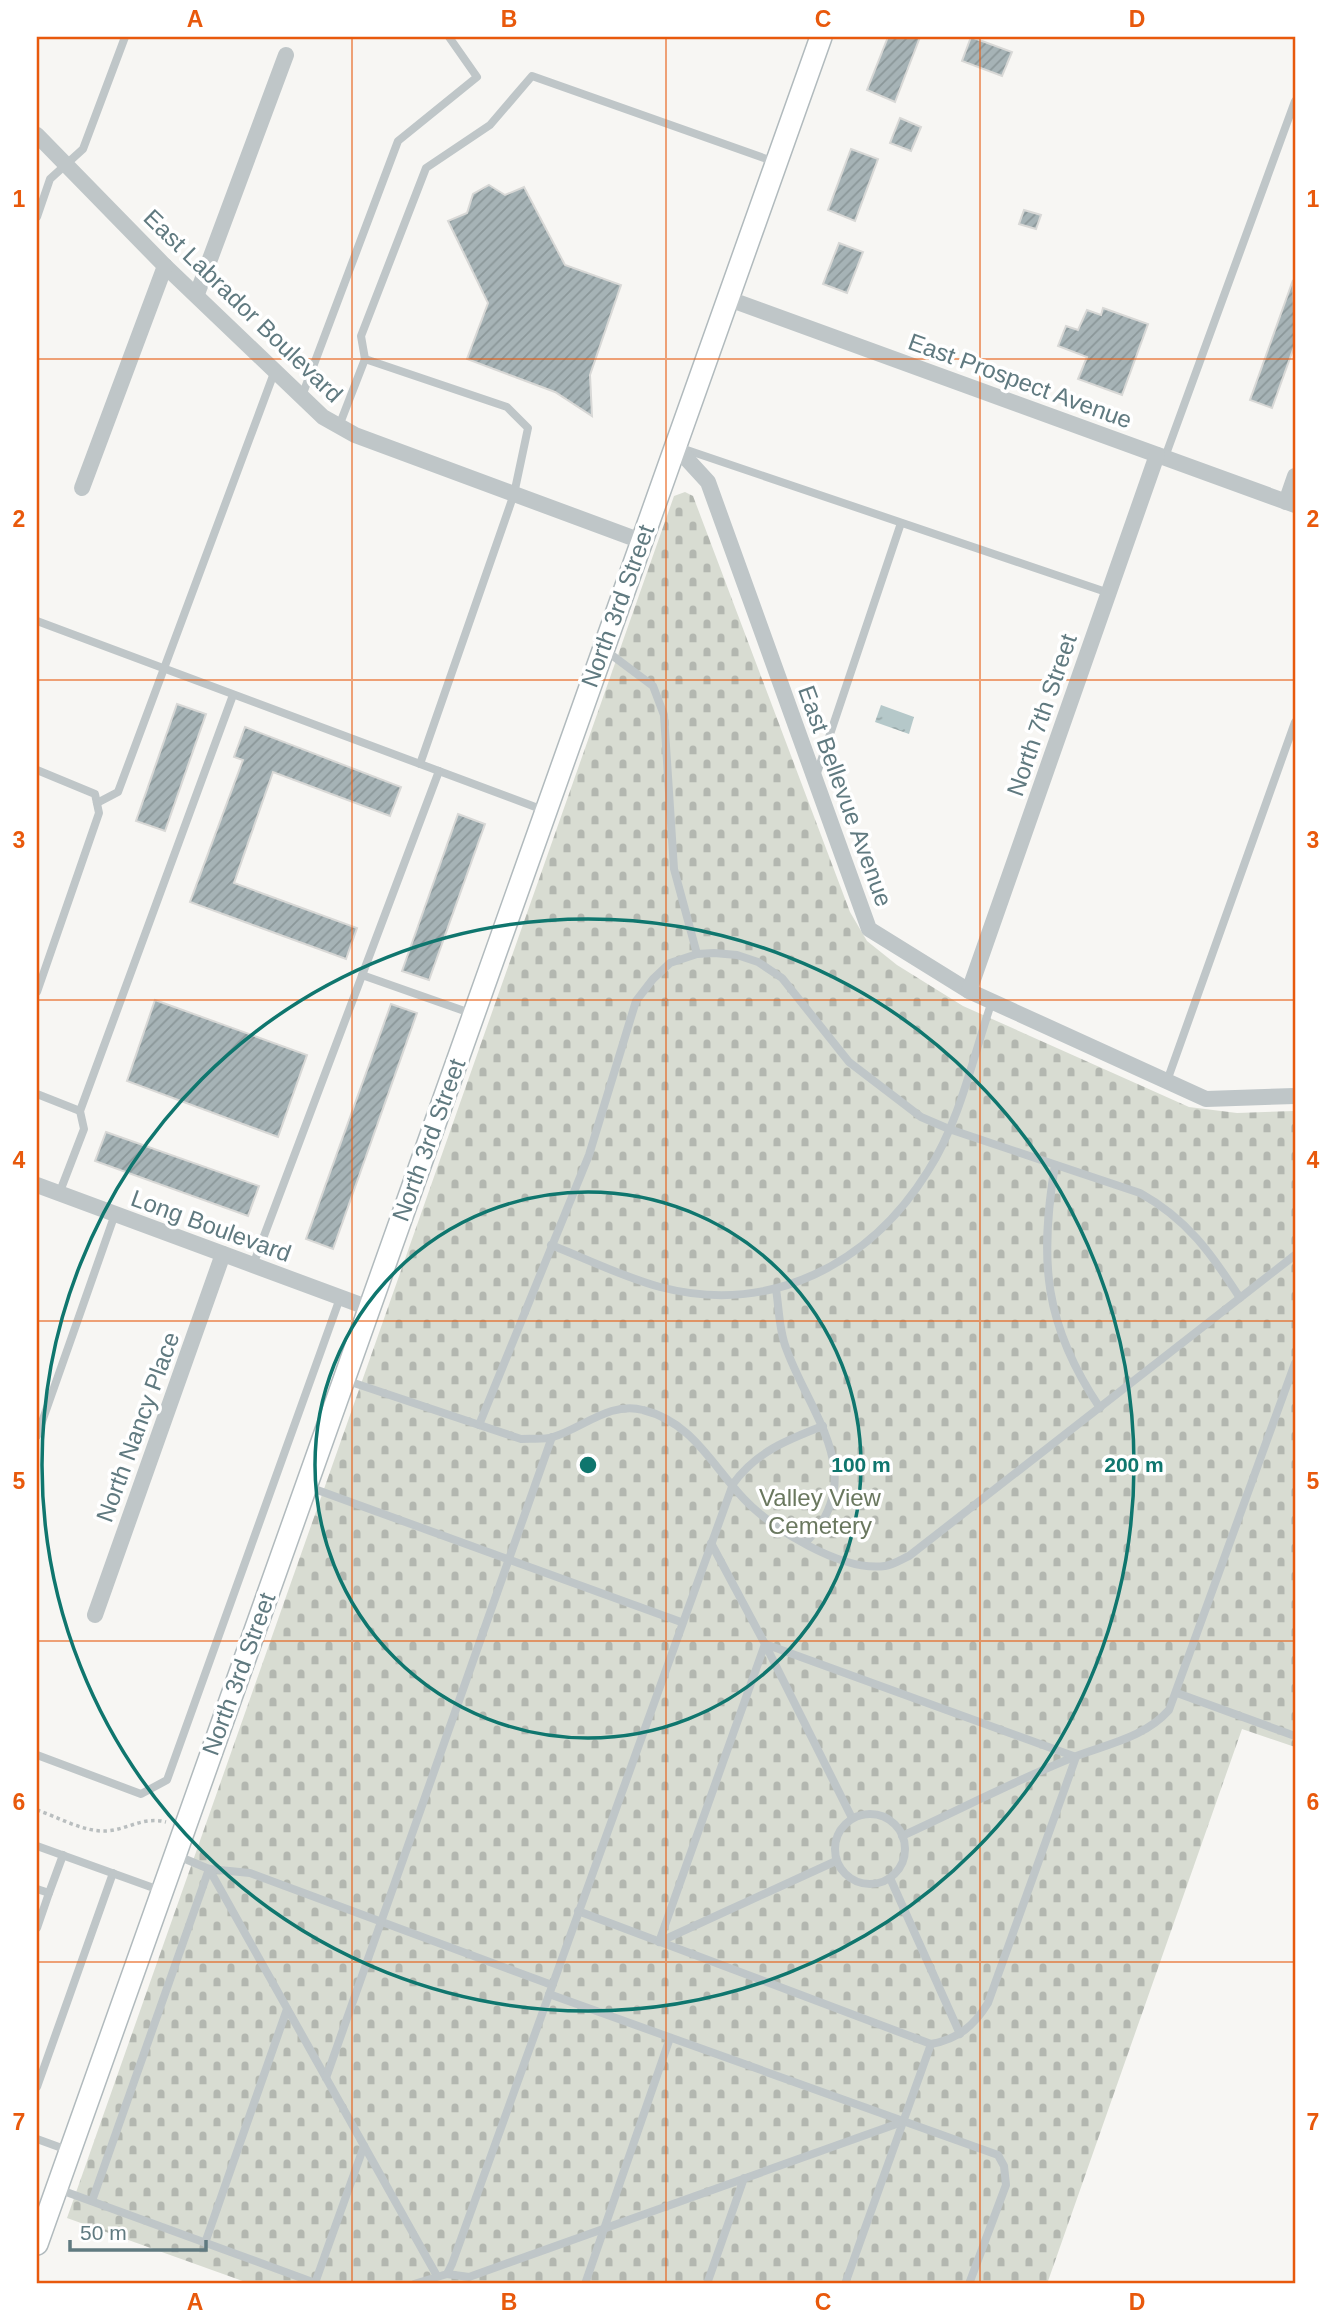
<svg xmlns="http://www.w3.org/2000/svg" width="1332" height="2321" font-family="Arial,sans-serif">
<style>
.cemetery{fill:url(#cemetery-stones)}
.water{fill:url(#water-ripples)}
.building{fill:url(#building-hatch);stroke:#d8d8d6;stroke-width:2}
.lines{fill:none;stroke-linecap:round;stroke-linejoin:round}
.secondary-casing{stroke:#b1babd;stroke-width:24}
.path{stroke:#b9bebf;stroke-width:3.5;stroke-dasharray:3.5 3.5;stroke-linecap:butt}
.service{stroke:#bfc6c8;stroke-width:8}
.minor{stroke:#bfc6c8;stroke-width:16}
.secondary{stroke:#fff;stroke-width:21}
.grid{fill:none;stroke:#e8590c;stroke-width:2;stroke-opacity:0.55}
.ring{fill:none;stroke:#0f766e;stroke-width:3.5}
.labels{text-anchor:middle;stroke-width:7;stroke-linejoin:round;paint-order:stroke}
.street-label{font-size:24px;fill:#607a80;stroke:#fff}
.park-label{font-size:24px;fill:#6a785f;stroke:#fff}
.centre{fill:#0f766e;stroke:#fff;stroke-width:3.5}
.ring-label{font-size:21px;text-anchor:middle;font-weight:bold;fill:#0f766e;stroke:#fff;stroke-width:7;stroke-linejoin:round;paint-order:stroke}
.neatline{fill:none;stroke:#e8590c;stroke-width:2.5}
.grid-label{font-size:23px;text-anchor:middle;font-weight:bold;fill:#e8590c}
</style>
<defs>
<pattern id="cemetery-stones" width="16" height="16" patternUnits="userSpaceOnUse" patternTransform="scale(1.75)"><rect width="16" height="16" fill="#d8dcd2"/><path d="M2 7V4a2 2 0 0 1 4 0v3zM10 15v-3a2 2 0 0 1 4 0v3z" fill="#b3b7b0"/></pattern>
<pattern id="water-ripples" width="26" height="14" patternUnits="userSpaceOnUse" patternTransform="scale(1.75)"><rect width="26" height="14" fill="#b5c8c9"/><path d="M2 4q2-2 4 0t4 0M15 11q2-2 4 0t4 0" fill="none" stroke="#97a7a8"/></pattern>
<pattern id="building-hatch" width="6" height="6" patternUnits="userSpaceOnUse" patternTransform="scale(1.75)"><rect width="6" height="6" fill="#a6b3b6"/><path d="M-1 1l2-2M0 6l6-6M5 7l2-2" fill="none" stroke="#8b9799"/></pattern>
</defs>
<rect width="100%" height="100%" fill="#f7f6f3"/>
<path class="cemetery" d="M685,492L693,496L850,912L867,941L897,965L963,1006L1189,1107L1237,1113L1295,1111V1747L1242,1729L1047,2284H251L67,2218L674,496Z"/>
<path class="water" d="M881,705L914,717L909,734L875,722Z"/>
<g class="building">
<path d="M888,37H920L895,102L867,90Z"/>
<path d="M971,37L1012,52L1002,76L962,61Z"/>
<path d="M900,118L921,127L911,151L890,143Z"/>
<path d="M851,149L878,159L855,221L828,210Z"/>
<path d="M489,185L505,195L524,187L565,265L621,285L590,375L592,416L555,392L467,359L488,303L448,221L467,213L473,194Z"/>
<path d="M1024,210L1041,215L1036,229L1019,224Z"/>
<path d="M839,243L863,252L847,293L823,284Z"/>
<path d="M1293,280L1295,344L1272,408L1250,400Z"/>
<path d="M1103,308L1148,324L1122,395L1078,379L1087,357L1058,346L1066,326L1078,330L1087,310L1101,315Z"/>
<path d="M177,704L206,714L165,831L136,821Z"/>
<path d="M245,727L401,787L390,816L273,772L234,883L357,928L346,959L190,902L243,760L234,757Z"/>
<path d="M458,814L485,824L429,980L402,971Z"/>
<path d="M155,1000L307,1055L278,1137L127,1081Z"/>
<path d="M391,1004L417,1013L333,1249L306,1239Z"/>
<path d="M106,1132L259,1186L248,1216L95,1161Z"/>
</g>
<g class="lines">
<g class="secondary-casing">
<path id="secondary" d="M37,2244L821,37"/>
</g>
<path class="path" d="M37,1810C58,1817 83,1832 106,1831C127,1830 143,1816 166,1822"/>
<g class="service">
<path d="M37,217L50,179L83,149L125,37"/>
<path d="M365,359L361,336L426,168L490,125L532,76L775,162"/>
<path d="M302,396L398,141L477,77L449,37"/>
<path d="M339,426L365,359L507,407L528,428L514,494L420,764"/>
<path d="M681,448L1109,593"/>
<path d="M1165,457L1295,101"/>
<path d="M37,621L546,811"/>
<path d="M605,650L653,686L664,715L674,869L697,954"/>
<path d="M37,770L95,794L99,813L37,992"/>
<path d="M816,776L901,523"/>
<path d="M97,803L118,792L274,373"/>
<path d="M362,975L473,1014"/>
<path d="M1167,1081L1295,722"/>
<path d="M37,1094L80,1111"/>
<path d="M1055,1165C1039,1261 1044,1325 1100,1408"/>
<path d="M59,1194L84,1129L80,1111L233,695"/>
<path d="M551,1245C587,1259 623,1277 660,1287C771,1316 870,1264 928,1171C960,1121 973,1057 992,1001"/>
<path d="M253,1265L439,771"/>
<path d="M776,1289C779,1308 779,1330 786,1348C810,1415 871,1477 805,1543"/>
<path d="M345,1380L521,1439C531,1438 544,1440 553,1437C583,1428 610,1401 643,1410C692,1422 711,1464 744,1499C772,1529 842,1572 885,1566C893,1565 902,1559 909,1556L1295,1255"/>
<path d="M479,1425L589,1155L636,1001L653,979L670,963L697,954L714,953L737,955L758,962L782,978L849,1062L921,1117L949,1129L1140,1193C1187,1219 1211,1253 1240,1298"/>
<path d="M37,1436L115,1214"/>
<path d="M309,1487L681,1622"/>
<path d="M711,1543L765,1644L852,1818"/>
<path d="M1177,1693L1295,1736"/>
<path d="M37,1755L141,1794L167,1780L340,1298"/>
<circle cx="870" cy="1849" r="35"/>
<path d="M902,1836C959,1810 1016,1780 1074,1757C1107,1744 1144,1738 1169,1710L1295,1363"/>
<path d="M37,1846L162,1891"/>
<path d="M178,1856L209,1869L250,1873L552,1985"/>
<path d="M209,1869L437,2276"/>
<path d="M890,1878L960,2034"/>
<path d="M37,1889L49,1893L63,1855"/>
<path d="M578,1911L931,2044"/>
<path d="M37,1928L49,1893"/>
<path d="M659,1942L765,1644L1076,1757L988,2003C974,2026 958,2039 931,2044L845,2284"/>
<path d="M659,1942L836,1861"/>
<path d="M549,1994L998,2155L1004,2166L1006,2185L969,2284"/>
<path d="M326,2078L552,1437"/>
<path d="M37,2087L113,1873"/>
<path d="M37,2139L70,2151"/>
<path d="M58,2189L318,2284"/>
<path d="M92,2201L209,1869"/>
<path d="M205,2243L287,2009"/>
<path d="M447,2274L469,2277L902,2122"/>
<path d="M315,2283L364,2146"/>
<path d="M414,2284L447,2274L452,2264L733,1484C756,1452 787,1440 823,1426"/>
<path d="M585,2284L670,2038"/>
<path d="M707,2284L744,2178"/>
</g>
<g class="minor">
<path d="M37,135L165,266L323,417L355,435L641,541"/>
<path d="M197,294L286,55"/>
<path d="M729,299L1295,505"/>
<path d="M675,446L708,482L869,929L969,991L1206,1099L1295,1096"/>
<path d="M82,488L165,266"/>
<path d="M1286,502L1295,476"/>
<path d="M969,991L1157,455"/>
<path d="M37,1185L369,1308"/>
<path d="M95,1615L223,1254"/>
</g>
<use href="#secondary" class="secondary"/>
</g>
<path class="grid" d="M352,37V2284M666,37V2284M980,37V2284M37,359H1295M37,680H1295M37,1000H1295M37,1321H1295M37,1641H1295M37,1962H1295"/>
<g class="ring">
<circle cx="588" cy="1465" r="273"/>
<circle cx="588" cy="1465" r="546"/>
</g>
<g class="labels">
<g class="street-label">
<text transform="translate(243 306) rotate(44)" y="8">East Labrador Boulevard</text>
<text transform="translate(1020 381) rotate(20)" y="8">East Prospect Avenue</text>
<text transform="translate(618 606) rotate(-70)" y="8">North 3rd Street</text>
<text transform="translate(1042 715) rotate(-71)" y="8">North 7th Street</text>
<text transform="translate(845 796) rotate(70)" y="8">East Bellevue Avenue</text>
<text transform="translate(429 1140) rotate(-70)" y="8">North 3rd Street</text>
<text transform="translate(211 1226) rotate(20)" y="8">Long Boulevard</text>
<text transform="translate(138 1427) rotate(-70)" y="8">North Nancy Place</text>
<text transform="translate(239 1674) rotate(-70)" y="8">North 3rd Street</text>
</g>
<g class="park-label">
<text x="820" y="1506">Valley View<tspan x="820" dy="28">Cemetery</tspan></text>
</g>
</g>
<circle cx="588" cy="1465" r="10" class="centre"/>
<g class="ring-label">
<text x="861" y="1472">100 m</text>
<text x="1134" y="1472">200 m</text>
</g>
<rect width="1332" height="2321" fill="none" stroke="#ffffff" stroke-width="77"/>
<path d="M70 2240v10h136v-10" fill="none" stroke="#607a80" stroke-width="3.5"/>
<text x="80" y="2240" font-size="21" fill="#607a80" stroke="#ffffff" stroke-width="5" paint-order="stroke">50 m</text>
<rect x="38" y="38" width="1256" height="2244" class="neatline"/>
<g class="grid-label">
<text x="195" y="27">A</text>
<text x="509" y="27">B</text>
<text x="823" y="27">C</text>
<text x="1137" y="27">D</text>
<text x="19" y="207">1</text>
<text x="1313" y="207">1</text>
<text x="19" y="527">2</text>
<text x="1313" y="527">2</text>
<text x="19" y="848">3</text>
<text x="1313" y="848">3</text>
<text x="19" y="1168">4</text>
<text x="1313" y="1168">4</text>
<text x="19" y="1489">5</text>
<text x="1313" y="1489">5</text>
<text x="19" y="1810">6</text>
<text x="1313" y="1810">6</text>
<text x="19" y="2130">7</text>
<text x="1313" y="2130">7</text>
<text x="195" y="2310">A</text>
<text x="509" y="2310">B</text>
<text x="823" y="2310">C</text>
<text x="1137" y="2310">D</text>
</g>
</svg>
